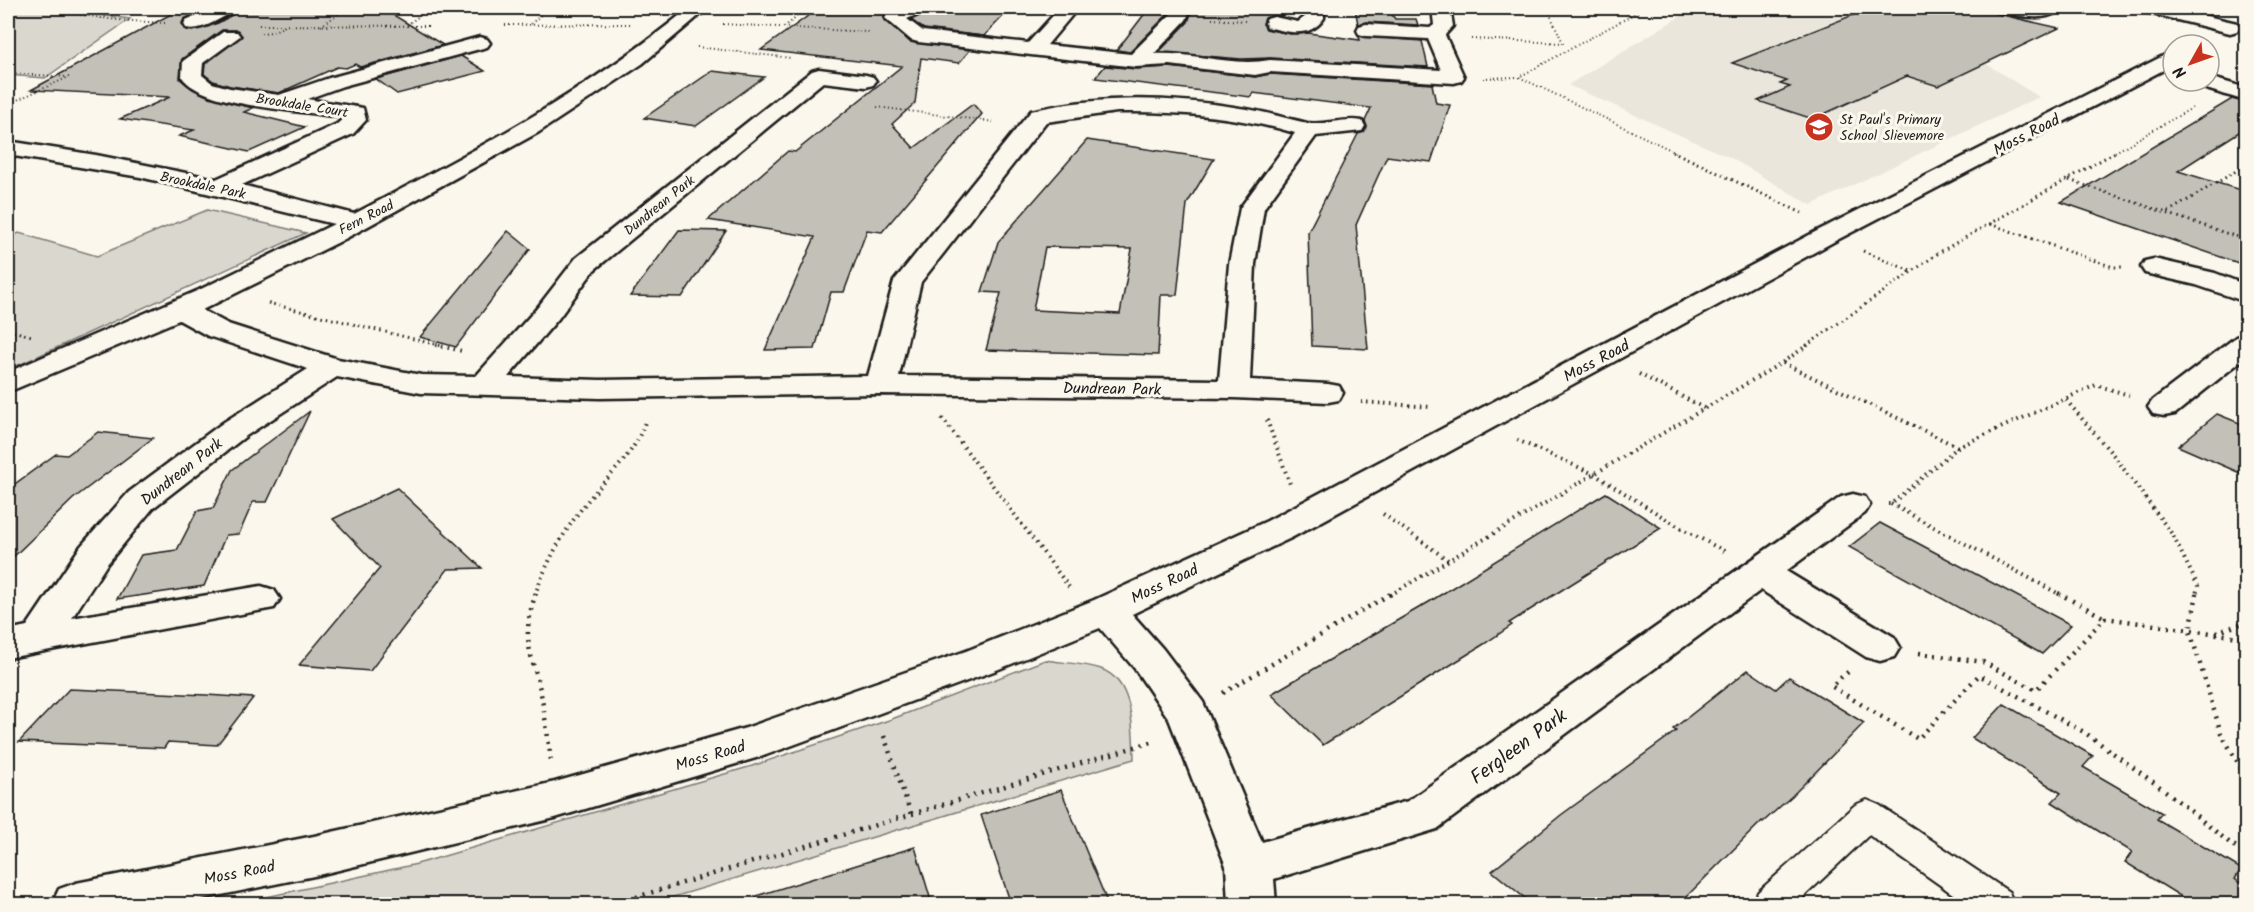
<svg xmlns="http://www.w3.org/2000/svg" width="2254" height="912" font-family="Kalam,sans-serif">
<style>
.built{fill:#eae6dc}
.green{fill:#dad7ce;stroke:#7b7a75;stroke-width:1.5}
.building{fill:#c3c0b8;stroke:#1c1c1c;stroke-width:1.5;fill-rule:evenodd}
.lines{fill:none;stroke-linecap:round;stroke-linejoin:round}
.lane-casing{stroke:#1c1c1c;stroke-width:4}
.street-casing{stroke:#1c1c1c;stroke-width:5}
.path-far3{stroke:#1c1c1c;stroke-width:2;stroke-dasharray:1 3;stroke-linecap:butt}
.path-far2{stroke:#1c1c1c;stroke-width:3;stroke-dasharray:1.5 4;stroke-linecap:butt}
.path-far1{stroke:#1c1c1c;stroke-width:4;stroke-dasharray:1.5 4.5;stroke-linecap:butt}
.path{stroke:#1c1c1c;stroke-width:4.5;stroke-dasharray:2 6;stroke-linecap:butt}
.lane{fill:#fbf7ec;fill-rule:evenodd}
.street{fill:#fbf7ec;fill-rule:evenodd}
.labels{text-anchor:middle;stroke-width:6;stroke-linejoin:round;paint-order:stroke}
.far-street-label{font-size:14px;fill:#1c1c1c;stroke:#fbf7ec}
.far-poi-label{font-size:14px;fill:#1c1c1c;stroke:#fbf7ec;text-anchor:start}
.street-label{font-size:16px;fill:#1c1c1c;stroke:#fbf7ec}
.near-street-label{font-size:20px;fill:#1c1c1c;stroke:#fbf7ec}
</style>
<rect width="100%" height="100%" fill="#fbf7ec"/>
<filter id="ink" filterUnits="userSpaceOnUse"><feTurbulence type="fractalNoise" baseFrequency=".0167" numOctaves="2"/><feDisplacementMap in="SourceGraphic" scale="12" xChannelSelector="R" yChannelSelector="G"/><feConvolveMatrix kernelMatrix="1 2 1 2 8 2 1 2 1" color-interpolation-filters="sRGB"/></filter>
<g filter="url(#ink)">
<path class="built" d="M1687,8H1897L2039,97L1811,205L1731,158L1568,85L1684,14Z"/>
<g class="green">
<path d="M8,8H53L130,19L45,78L8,75Z"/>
<path d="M207,210L306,233L8,370V239L19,233L97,256Z"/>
<path d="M1045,660C1063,663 1084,663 1101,669C1134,681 1133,730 1134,759L650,904H234L417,864L752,766L892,719Z"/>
</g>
<g class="building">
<path d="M182,8H209L184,19L182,23L184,29L192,31L218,23L234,14L238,8H382L443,45L360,67L355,64L346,68L337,67L279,93L230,86L213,81L204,74L205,64L242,36L237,30H222L182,59L180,79L193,89L210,97L253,108L244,112L305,127L249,152L179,136L194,130L120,119L170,97L31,90Z"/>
<path d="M819,8H898L886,12L883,18L910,42L970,50L959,63L921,58L915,103L892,124L914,148L973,104L982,114L882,232L867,230L844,292H831L815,349L765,350L815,237L708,220L788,151L795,152L902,66L761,50Z"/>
<path d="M928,8H1011L984,36L924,29L911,20L924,14Z"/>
<path d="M1149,8H1171L1169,13L1130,52L1117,50Z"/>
<path d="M1193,8H1283L1282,16L1273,15L1265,18L1263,24L1266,29L1290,34L1308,33L1360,40L1359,36L1422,41L1428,67L1270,58L1241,59L1159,52L1188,22Z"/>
<path d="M1355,8H1387L1395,19H1416L1418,25L1366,22L1358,24Z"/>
<path d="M1871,8H1972L2059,28L1938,86L1907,76L1813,119L1758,101L1790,87L1780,84L1787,81L1732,63Z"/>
<path d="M461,56L485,71L397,94L376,79Z"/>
<path d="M1105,66L1136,69L1169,67L1255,77L1270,74L1432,84L1436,103L1450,105L1431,162L1387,156L1356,225L1368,349L1312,346L1308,232L1358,134L1364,132L1367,127L1365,121L1371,108L1253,93L1251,97L1095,78Z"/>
<path d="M712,71L764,77L696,126L644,118Z"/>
<path d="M2232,99L2247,103V127L2178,171L2247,192V266L2061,202Z"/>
<path d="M1087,140L1214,159L1187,204L1177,295H1161L1158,355L986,350L1001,293L982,292L998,242ZM1045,247L1132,249L1120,314L1033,310Z"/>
<path d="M679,230L726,231L682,297L630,296Z"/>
<path d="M508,231L530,249L456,347L420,337Z"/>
<path d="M310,411L267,502H253L239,534L226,535L204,586L117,599L141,555L177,550L197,511L213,508L232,470Z"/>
<path d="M2217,414L2247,426V476L2178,446Z"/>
<path d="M98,432L153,438L73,499L8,562V489L56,454L67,455Z"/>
<path d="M397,488L482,568L448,569L370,671L299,665L380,568L333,519Z"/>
<path d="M1606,493L1661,528L1509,623L1512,625L1484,644L1323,745L1271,694L1429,602Z"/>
<path d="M1880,523L1940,555L2071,625L2042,654L1849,547Z"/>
<path d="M1748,670L1776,689L1789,677L1864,723L1792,796L1763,822L1762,821L1679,904H1532L1492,871L1561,815L1676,731L1673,729Z"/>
<path d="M69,689L206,695L253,698L217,745L168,742L164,748L19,742Z"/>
<path d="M2004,704L2093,756L2083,767L2162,813L2157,819L2241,869L2235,879L2247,889V904H2193L2125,862L2132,852L2052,802L2061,793L1972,738Z"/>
<path d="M1061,790L1108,904H1011L981,815Z"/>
<path d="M915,847L932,904H757L756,896Z"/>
</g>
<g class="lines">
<g class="lane-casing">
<path id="lane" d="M1867,800L1879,805L2009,892L2014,904H1967L1869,835L1796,904H1753L1758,892L1855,805Z"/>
</g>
<g class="street-casing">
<g id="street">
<path d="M213,8H236L233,12C220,18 202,32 186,28L184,24L186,20Z"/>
<path d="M689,8H708L642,64L539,132L341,241L202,310L228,324L338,359L421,375L476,376L538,307L576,258L812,71L819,69L866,75L873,77L876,81L873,85L866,87L823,82L594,270L558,319L508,377L600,380L868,376L894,281L1031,111C1099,95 1172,97 1240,108C1263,111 1285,118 1307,123C1325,126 1344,117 1362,121L1365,126L1362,131L1316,136L1264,208L1255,264L1250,380L1328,384L1339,386L1343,393L1339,400L1328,402L1234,398L881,394L600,398L421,393L337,377L246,436L153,508L107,564L72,618L261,586L274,590L280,599L274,608L8,658V630L27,626L81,546L129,492L224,422L308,369L208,336L179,320L8,392V372L199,290L334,224L140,177L8,155V141L96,155L216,179L337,124L344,118C307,110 203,108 182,77L183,61L223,32H237L240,36L203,63L202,75L212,83L230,88L279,95L329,78L480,37L487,39L490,43L487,47L343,86L307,99L363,108L366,120L353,134L242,185L354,214C471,153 587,92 689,8ZM1117,112C1177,111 1238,116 1295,133L1240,208L1229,264L1219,380L899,376L921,282L1046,122Z"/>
<path d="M903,8H926L923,12L907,19L923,31L1028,43L1060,8H1078L1047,45L1131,54L1171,14L1173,8H1191L1186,20L1154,54C1192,52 1232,67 1270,60L1441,70L1428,39L1366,36L1359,34L1357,30L1359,26L1366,24L1430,28L1434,25L1432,8H1450L1453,26L1445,35L1464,77L1461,81L1454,83L1270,72L1255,75L1169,65L1136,67L918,42L911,40L885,18L887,14Z"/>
<path d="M1306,8H1324V18C1310,39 1288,32 1267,27L1265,23L1267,19L1274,17L1298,22L1306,16Z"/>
<path d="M2000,8H2061C2049,23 2019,16 2003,12Z"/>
<path d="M2142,8H2172L2237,23L2239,27L2237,31L2230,33L2145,12Z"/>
<path d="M2173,51V65L1835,241L1293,537L1132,614L1163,649L1203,702L1262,842L1408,801L1841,497L1853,494L1865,497L1870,505L1865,513L1786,571L1894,637L1900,647L1894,657L1880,661L1866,657L1761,590L1437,829L1274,879L1276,904H1228L1226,866L1169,719L1135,669L1100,628L994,671L766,755L555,818L314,876L177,904H52L59,889L76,883L314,836L555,782L746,728L966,651L1094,600L1267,521L1817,231Z"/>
<path d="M2209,77L2246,88V101L2193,85L2190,81H2209Z"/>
<path d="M2154,259L2215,273L2246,285V302L2196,285L2145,273L2141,267L2145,261Z"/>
<path d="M2246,334V357L2175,414L2164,416L2153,414L2148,407L2153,400L2236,337Z"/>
</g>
</g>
<g class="path-far3">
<path d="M33,8L117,20L165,23"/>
<path d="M1645,8L1519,77L1675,152"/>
<path d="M101,18L129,8"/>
<path d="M1212,19L1246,21"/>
<path d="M531,24L548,8"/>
<path d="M723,24L868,32"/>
<path d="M259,25L429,26"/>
<path d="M407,25L430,8"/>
<path d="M505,25L630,24"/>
<path d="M321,26L347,8"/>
<path d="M784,27L809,8"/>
<path d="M261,33L272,32L285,26"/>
<path d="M1471,39L1563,43L1547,8"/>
<path d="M697,47L791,58"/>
<path d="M8,73L69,77L8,104"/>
<path d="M1483,78L1519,77"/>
<path d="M877,107L995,122"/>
<path d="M2115,152L2192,108"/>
</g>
<g class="path-far2">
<path d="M1672,151L1802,213"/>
<path d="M2069,180L2246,240"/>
<path d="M2168,212L2246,165"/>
<path d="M1990,224L2113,267H2122"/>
<path d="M1863,251L1913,272"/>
<path d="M268,303L442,346"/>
<path d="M8,330L32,336"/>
<path d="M1806,346L1940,252L2117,151"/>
</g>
<g class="path-far1">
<path d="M436,345L462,351"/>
<path d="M1783,363L1958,447"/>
<path d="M1639,374L1704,408"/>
<path d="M2066,400L2114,456L2172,534L2198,586L2196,595"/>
<path d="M1361,402L1432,407"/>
<path d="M942,418L1069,587"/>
<path d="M1267,420L1290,484"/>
<path d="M1517,440L1594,474L1679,527L1724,551"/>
<path d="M1888,504H1891L1958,447L2096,385L2129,395"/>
<path d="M1891,504L2061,595"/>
<path d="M1383,514L1448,560"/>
<path d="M535,595C547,560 567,526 590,498C612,472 636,453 646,419"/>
<path d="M1390,595L1783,362L1808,345"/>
</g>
<g class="path">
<path d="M536,593C520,639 531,650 541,694C545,716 548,738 551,760"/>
<path d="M2058,593L2105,618"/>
<path d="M2197,593L2190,631L2221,733L2246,777"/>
<path d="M2216,633L2246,622"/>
<path d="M1919,653L1983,662L2036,690L2105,618L2246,638"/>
<path d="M1848,672L1831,686L1918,739L1979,675L2084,732L2167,792L2231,844L2246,852"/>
<path d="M1223,693L1392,593"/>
<path d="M884,736L911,814"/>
<path d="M613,904L1155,741"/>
</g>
<use href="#lane" class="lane"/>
<use href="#street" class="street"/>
</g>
</g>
<defs>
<g id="school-disc" transform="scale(1.5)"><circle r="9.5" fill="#c8321e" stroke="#fbf7ec"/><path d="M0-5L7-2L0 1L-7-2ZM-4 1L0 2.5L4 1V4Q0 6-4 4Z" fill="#fff"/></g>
</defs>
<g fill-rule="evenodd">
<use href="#school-disc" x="1819" y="127"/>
</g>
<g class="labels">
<g class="far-street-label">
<text transform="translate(302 105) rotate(9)" y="5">Brookdale Court</text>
<text transform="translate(203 185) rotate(12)" y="5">Brookdale Park</text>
<text transform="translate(659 205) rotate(-39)" y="5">Dundrean Park</text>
<text transform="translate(366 217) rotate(-27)" y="5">Fern Road</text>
</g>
<g class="far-poi-label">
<text x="1840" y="124">St Paul's Primary<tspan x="1840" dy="16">School Slievemore</tspan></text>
</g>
<g class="street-label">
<text transform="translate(2026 134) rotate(-27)" y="6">Moss Road</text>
<text transform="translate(1596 360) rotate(-28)" y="6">Moss Road</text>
<text transform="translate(1112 388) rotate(1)" y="6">Dundrean Park</text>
<text transform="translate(181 471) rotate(-38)" y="6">Dundrean Park</text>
<text transform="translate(1164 583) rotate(-25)" y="6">Moss Road</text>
<text transform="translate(710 755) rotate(-16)" y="6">Moss Road</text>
<text transform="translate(239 872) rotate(-11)" y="6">Moss Road</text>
</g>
<g class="near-street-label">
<text transform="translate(1518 746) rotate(-36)" y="7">Fergleen Park</text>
</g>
</g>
<rect width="2254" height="912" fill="none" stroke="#fbf7ec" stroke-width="30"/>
<rect x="15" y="15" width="2224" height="882" fill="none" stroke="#1c1c1c" stroke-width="2" filter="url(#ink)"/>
<g transform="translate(2191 63) rotate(230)"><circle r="28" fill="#fbf7ec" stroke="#a29f99" stroke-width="1.5"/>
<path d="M0-4.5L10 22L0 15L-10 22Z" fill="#c8321e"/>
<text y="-9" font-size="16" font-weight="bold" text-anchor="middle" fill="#1c1c1c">N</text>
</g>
</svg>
